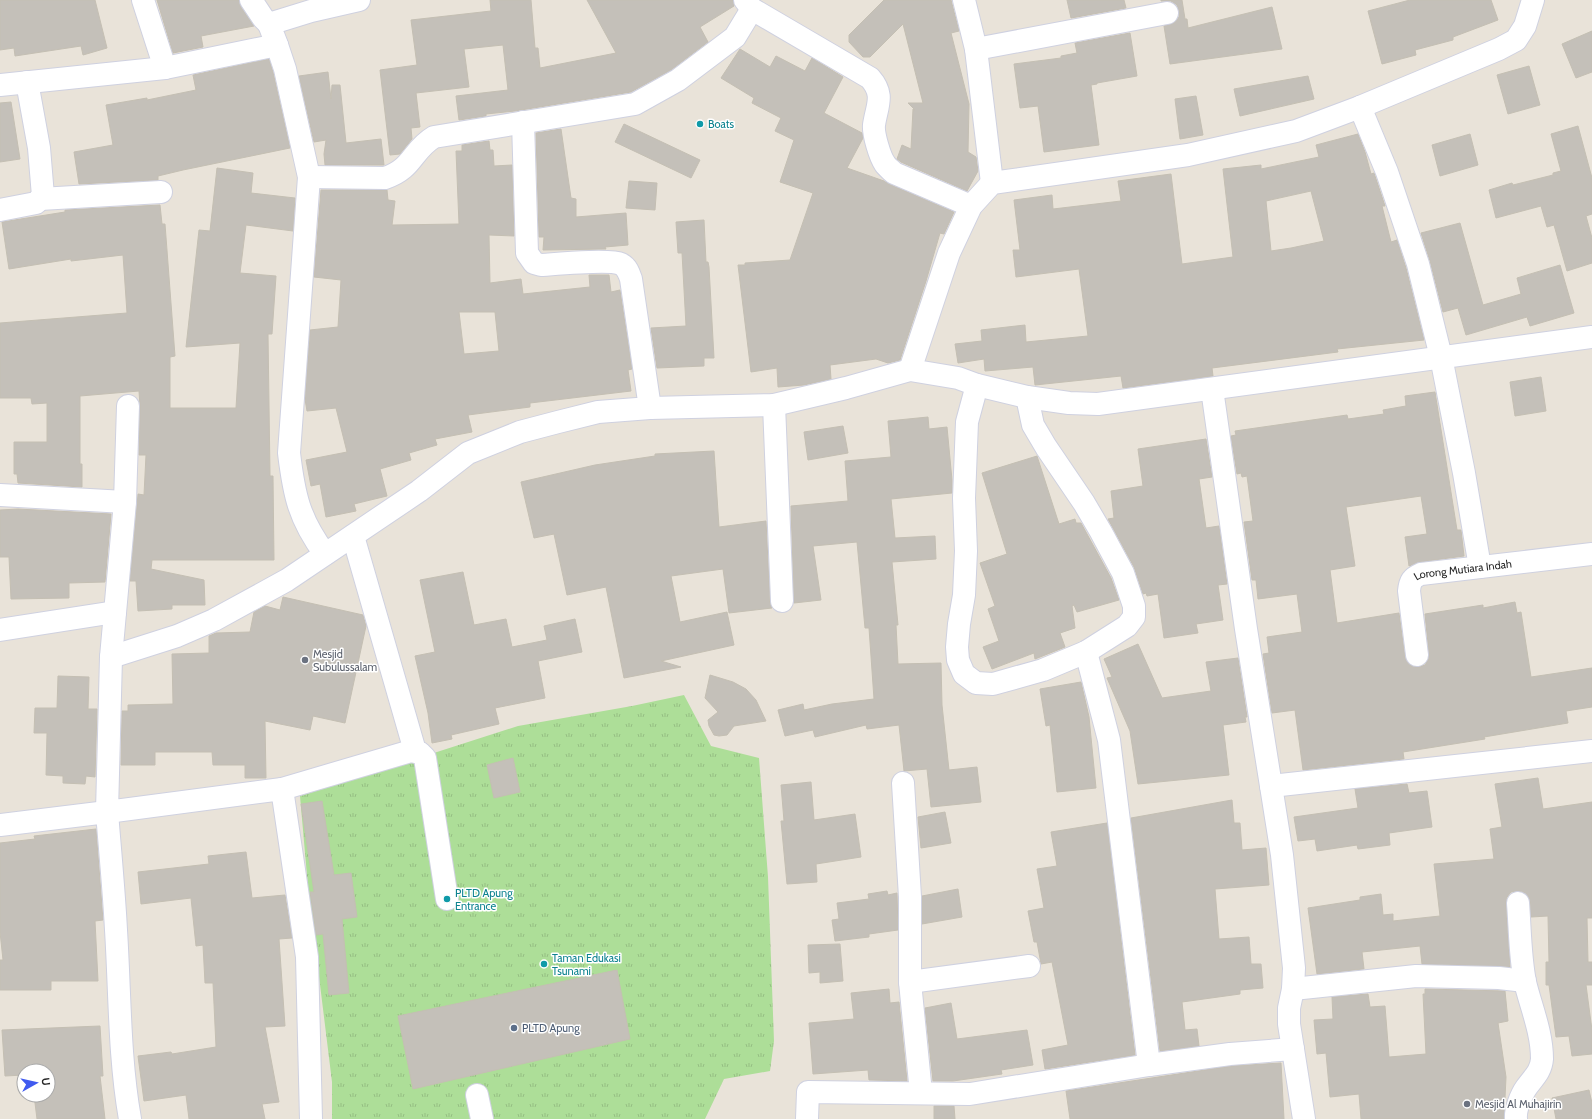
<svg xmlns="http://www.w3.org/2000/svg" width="1592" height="1119" font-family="Cabin,sans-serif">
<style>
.park{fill:url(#park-tufts)}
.building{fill:#c4c0b9;stroke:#c4bfb3;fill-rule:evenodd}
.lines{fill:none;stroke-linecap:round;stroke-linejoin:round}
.minor-casing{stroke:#cfd1e0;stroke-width:24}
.minor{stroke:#fff;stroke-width:22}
.culture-dot{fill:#0f9aa8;stroke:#fff;stroke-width:1.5}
.worship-dot{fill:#6b7280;stroke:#fff;stroke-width:1.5}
.service-dot{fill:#5c6f8a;stroke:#fff;stroke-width:1.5}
.labels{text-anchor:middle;stroke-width:3;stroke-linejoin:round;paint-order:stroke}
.culture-label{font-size:11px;fill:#0d838f;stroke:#fff;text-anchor:start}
.street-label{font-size:11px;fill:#272727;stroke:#fff}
.worship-label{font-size:11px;fill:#5b616d;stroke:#fff;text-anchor:start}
.service-label{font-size:11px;fill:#4e5e75;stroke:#fff;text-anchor:start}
</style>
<defs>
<pattern id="park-tufts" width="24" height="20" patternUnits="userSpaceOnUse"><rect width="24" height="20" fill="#adde98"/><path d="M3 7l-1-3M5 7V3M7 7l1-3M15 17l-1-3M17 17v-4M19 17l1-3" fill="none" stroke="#95be83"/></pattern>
</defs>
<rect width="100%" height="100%" fill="#e9e3d9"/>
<path class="park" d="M684,695L711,746L759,758L768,877L774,1041L770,1071L724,1079L705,1119H332V1082L308,887L300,796L518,726L632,706Z"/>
<g class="building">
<path d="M0,0H95L107,48L83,55L81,46L15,56L14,48L0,50Z"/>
<path d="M157,0H239L241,7L254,26L201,36L203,47L173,53Z"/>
<path d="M490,0H531L535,48H538L540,68L616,53L587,0H733L734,6L700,27L708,42L671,70L631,92L515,111L486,114V116L459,120L456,96L508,90L503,45L464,49L469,87L416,93L420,127L411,128L412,139L400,154L390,155L380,70L417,65L411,20L491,11Z"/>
<path d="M884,0H951L959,31L951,33L969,104L968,152L976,157L978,171L967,191L901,162L897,159L902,145L911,149L913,109L915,110L908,103H923L903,24L870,57H863L849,42V35Z"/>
<path d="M1067,0H1124L1126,8L1071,18Z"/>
<path d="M1161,0H1182L1185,19H1187L1188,28L1272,7L1282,49L1170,64L1164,26L1175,22L1179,17V11L1177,5L1171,1H1161Z"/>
<path d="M1410,0H1491L1498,20L1453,37V40L1415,50L1416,55L1382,64L1368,11Z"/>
<path d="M1592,31V72L1576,78L1562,44Z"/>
<path d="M1130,33L1137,76L1097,83V84L1091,85L1099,145L1044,152L1038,106L1020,108L1014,64L1061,58V56L1077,53L1075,43Z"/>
<path d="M740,49L770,67L776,56L805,71L812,58L843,77L824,113L862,133L863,138L847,168L884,181L889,184L954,212L944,234L940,233L926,281L900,360L888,363L876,359L830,365L831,379L804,385L778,387L777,368L751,372L738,265H745V263L790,260L813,193L780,182L794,140L775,131L781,118L752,103L754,98L721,78Z"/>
<path d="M269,59L273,72L290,148L183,170L158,176V180L79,184L74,152L113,145L106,105L147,98V100L196,90L193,75Z"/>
<path d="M1529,66L1540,105L1508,114L1497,75Z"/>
<path d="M328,72L331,99L332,85H340L346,143L381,139L384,165H325L324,154L326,140L314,142L299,76Z"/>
<path d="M1308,76L1314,99L1240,116L1234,89Z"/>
<path d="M1196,96L1203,135L1180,139L1175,99Z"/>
<path d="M11,102L20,159L0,162V103Z"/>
<path d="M624,124L700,160L691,178L615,142Z"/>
<path d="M1578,126L1592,178V214L1586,216L1592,238V263L1567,271L1554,225L1547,227L1541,206L1496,218L1489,190L1512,183L1513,185L1553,175V173L1561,171L1551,134Z"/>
<path d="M561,129L571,198L576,199V217L626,213L628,245L605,247L606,249L543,250L544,237H539L536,133Z"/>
<path d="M1358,134L1365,152L1371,174L1374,173L1385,206H1382L1391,242L1397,240L1406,268L1424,340L1337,349L1338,352L1212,368L1213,376L1123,388L1121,376L1035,385L1033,367L985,371L984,359L958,363L955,344L982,341L981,330L1025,325L1026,342L1088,336L1079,269L1016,277L1013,250H1020L1014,200L1052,195L1053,209L1121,201L1118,181L1171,174L1182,264L1233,257L1223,169L1261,165V169L1319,157L1316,145ZM1311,191L1324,241L1291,248L1271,251L1266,201Z"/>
<path d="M1470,134L1478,165L1440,176L1432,145Z"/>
<path d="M489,141L490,150H493L494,166L512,165L514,236L489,235L490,283L521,279L523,294L590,287L589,275H609L611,292L620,290L632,369L628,370L631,391L530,403V407L468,415L472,432L435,439L437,445L409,453L411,460L380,469L387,496L354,504L356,511L326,517L320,484L311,486L306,460L347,452L336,408L307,411L305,399L310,330L338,327L341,280L314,277L321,190H387L388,200L395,201L392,225L459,224L456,151H462V145ZM459,312H495L499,351L464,354Z"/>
<path d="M217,168L253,173L251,193L295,198L293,231L246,225L240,273L276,276L272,334H268L270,476H273L274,560H152L151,569L204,580L205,605H172V609L138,611L136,581H130L138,494L144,495L146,455H139L140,406L139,391L80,396V464H82V487L18,483L17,474H14V442H47V403L32,404L31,398H0V323L127,313L123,255L71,261V259L9,269L2,222L65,212V210L160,205L162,224H165L175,356L170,357V408H236L240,343L186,347L199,230L210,231Z"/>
<path d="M629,181L657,183L655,210L626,208Z"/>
<path d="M704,220L706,262H708L709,267L714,358H704V366L657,368L651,328L686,326L682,253H678L676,222Z"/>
<path d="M1460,223L1483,305L1521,294L1517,278L1560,265L1574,313L1530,326L1527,317L1466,335L1458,308L1443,312L1430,261L1421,233Z"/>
<path d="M1541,377L1546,411L1515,416L1510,382Z"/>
<path d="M1435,392L1457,530H1461L1464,556L1420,562L1409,566L1405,537L1427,534L1421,496L1346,507L1355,566L1330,570L1337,623L1399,613L1405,657L1407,662L1412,666L1418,667L1425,665L1428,660L1429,654L1425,614L1483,605V608L1515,602L1517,613L1521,612L1531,677L1592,668V707L1566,711L1568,723L1484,737L1485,739L1403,752L1404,759L1303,770L1295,710L1272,713L1263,654L1269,653L1267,637L1302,632L1297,594L1258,599L1256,580H1252L1244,522L1253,521L1247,476L1242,477L1241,473L1237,474L1231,436L1236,435L1235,431L1347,415L1348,419L1384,414L1383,410L1406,406L1405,396Z"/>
<path d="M928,417L929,429L947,427L952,480V493L891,499L895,538L935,536L936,559L892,562L898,625H896L898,664L941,663L942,705L949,770L977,767L981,802L931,807L927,769L904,771L899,725L867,729L866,725L815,737L813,730L785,736L778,710L803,704L804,710L832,704L874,699L869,628H865L857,542L813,546L821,600L794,603L791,506L848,501L845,461L891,457L888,421Z"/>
<path d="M843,426L848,453L808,460L804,432Z"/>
<path d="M1206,439L1212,477L1199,479L1206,528L1219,526L1227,584L1218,585L1223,620L1196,624L1198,633L1164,638L1158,594L1147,596L1146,593L1143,594L1134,567L1108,519L1114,518L1111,491L1143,486L1138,449Z"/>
<path d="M714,451L719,527L766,521L770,602L772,608L729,613L723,569L671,576L680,622L727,612L734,645L661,661L681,667L624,678L606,587L567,595L554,534L534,538L521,482L595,465L655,456V454Z"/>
<path d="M1037,456L1059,524L1075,519L1076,523H1081L1111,578L1119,600L1077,612L1074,605L1072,606L1075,628L1060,633L1065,647L1035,659L1034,653L992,669L983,647L999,641L988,609L995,606L980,563L1007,554L982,473Z"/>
<path d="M18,509L111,514L105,582L69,583V598L11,599L9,557H0V510Z"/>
<path d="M463,572L474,625L506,619L512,647L547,640L544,626L575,619L582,652L538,661L545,698L495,708L499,724L451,735L452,739L432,743L428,713L415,656L435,652L420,580Z"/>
<path d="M283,597L363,615L366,626L345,723L313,716L310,730L265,721L266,778H245V765H213L212,752H155V765H121L122,711H128V705L173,704L172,654L209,653V636L216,633L250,632L254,612L265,606L280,610Z"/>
<path d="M1138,644L1162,698L1211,691L1206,662L1238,658L1247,717H1245L1246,722L1223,725L1229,775L1138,784L1130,731L1107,678L1112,677L1104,659Z"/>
<path d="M710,675L733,682L746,689L756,700L766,721L734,726L727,735L719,736L714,735L709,726L708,720L718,712L705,698Z"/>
<path d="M58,676L89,677L88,709H97L95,777L86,776L85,784L63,783V776L46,775L47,733H34L35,708H57Z"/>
<path d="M1081,682L1089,717L1096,788L1057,792L1050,725L1046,726L1040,689Z"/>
<path d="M513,758L520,792L494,798L487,765Z"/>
<path d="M1538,778L1543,809L1592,802V918H1587L1588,962H1592V985H1586L1592,1030V1054L1572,1056L1569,1036L1556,1037L1549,985H1546V962H1549L1548,916L1531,917L1530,902L1528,896L1523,892L1518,891L1511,892L1507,897L1506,903L1510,967L1422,964L1420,946L1362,952L1364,969L1317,974L1308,908L1360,900V897L1381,894L1383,915L1393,914V921L1440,916L1434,864L1494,859L1490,829L1502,827L1495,784Z"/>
<path d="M811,782L814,820L855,814L861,857L816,864L817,882L787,884L781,821H784L781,785Z"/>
<path d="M1407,784L1409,793L1427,791L1432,827L1389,833L1390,845L1358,849L1357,845L1317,851L1315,839L1298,841L1294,817L1358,808L1355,789Z"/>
<path d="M1232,800L1234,823H1240L1242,850L1266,848L1269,885L1215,889L1219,939L1249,937L1251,964H1261L1263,988L1240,990V994L1182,1002L1185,1030L1197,1029L1199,1046L1160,1051L1131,818Z"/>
<path d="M322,801L334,875L351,873L357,917L342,919L349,993L329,995L323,934L316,935L310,892H314L301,804Z"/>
<path d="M945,812L951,843L921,848L918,817Z"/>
<path d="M1107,823L1135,1055L1045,1069L1042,1050L1068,1045L1052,962L1041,964L1037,942H1034L1028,911L1044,908L1037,869L1057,866L1051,832Z"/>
<path d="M96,829L103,920L95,921L98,981H51V990H0V960H3L0,932V843L35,839L34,836Z"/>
<path d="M246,852L252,898L285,895L292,938L279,939L285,1026L265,1027L279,1102L262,1104L265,1119H189L186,1095L144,1101L138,1056L171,1052L172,1054L216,1047L213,983H205L203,945L196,946L191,898L141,904L138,872L209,864L208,856Z"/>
<path d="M958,889L962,917L922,924V896Z"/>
<path d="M887,891L888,895L897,893L898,930L869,934V937L835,941L832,920L839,919L837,903L869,899L868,894Z"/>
<path d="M840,944L843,981L820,983V972L809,973L808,945Z"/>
<path d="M617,970L630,1039L413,1089L398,1016Z"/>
<path d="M889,989L890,1003L899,1002L907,1081L869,1080L868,1070L813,1074L809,1023L854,1019L851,993Z"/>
<path d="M1425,989L1505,991L1508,1021L1498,1023L1506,1077L1504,1119H1361L1359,1094L1330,1097L1326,1053L1317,1054L1314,1020L1333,1019L1332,997L1368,994L1370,1007L1385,1006L1389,1057L1426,1054L1423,994H1425Z"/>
<path d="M951,1003L957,1039L1027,1030L1033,1065L1001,1070L1002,1074L953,1081H933L925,1008Z"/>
<path d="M100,1026L103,1076H100L105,1119H37L34,1095H48V1071H24V1075L5,1076L2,1030Z"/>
<path d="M1281,1063L1284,1119H1070L1066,1091L1231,1066Z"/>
<path d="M1589,1090L1592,1103V1119H1556L1552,1098Z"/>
<path d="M934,1106H954L955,1119H934Z"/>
</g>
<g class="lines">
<g class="minor-casing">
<g id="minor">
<path d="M143,0L165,68"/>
<path d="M251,0L263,18L269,24"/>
<path d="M745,0L752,9L870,78C885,95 877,105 874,125C873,134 880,157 885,164C887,167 891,170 894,173L971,206"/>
<path d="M964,0L976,49L992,183"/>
<path d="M277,45L269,24L311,11L359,0"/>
<path d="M976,49L1167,13"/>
<path d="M0,85L165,68L277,45L285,69L309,177L289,453C294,495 299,519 325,554"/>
<path d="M1360,107L1387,172L1418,264L1441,357L1464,473L1480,567"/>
<path d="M523,122L527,253L534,263L541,265C556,264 610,259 621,264C627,267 629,273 631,279L650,408"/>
<path d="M309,177L385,178C413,169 412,150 434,137L635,104L678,80L735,37L752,9"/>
<path d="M40,199L161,192"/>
<path d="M0,210L36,203L43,196L39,148L27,82"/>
<path d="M910,370L949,253L971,206L992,183L1188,155L1296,131L1360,107L1499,49L1516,40L1525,26L1533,0"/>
<path d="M977,385L967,422L964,498L966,551L964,595L959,624L957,647L958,660L964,674L976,683L993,684L1043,670L1086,652L1127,626L1134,617V606L1123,573L1101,532L1084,503L1046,447L1033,425L1027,397"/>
<path d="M1212,389L1246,629L1282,855L1294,968L1293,989L1289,1008V1024L1304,1119"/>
<path d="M774,405L782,601"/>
<path d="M128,406L125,502L111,657L107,812L282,789L307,957L311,1119"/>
<path d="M0,495L125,502"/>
<path d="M353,536L415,751"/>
<path d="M0,630L115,612"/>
<path d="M1086,652L1109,740L1149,1065"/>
<path id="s1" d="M1417,655L1409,591C1410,581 1412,578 1421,574L1592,554"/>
<path d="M111,657L177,636L214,620L287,580L419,491L468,453L520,432L558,422L598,412L650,408L774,405L846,388L910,370L958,378L977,385L1027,397L1069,403L1098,404L1592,337"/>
<path d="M903,783L910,897V982L921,1093"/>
<path d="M1271,786L1592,751"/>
<path d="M282,789L411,751L420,753L425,758L447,899"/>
<path d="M0,825L107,812C110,851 114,891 116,930C120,993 119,1057 130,1119"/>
<path d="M910,982L1029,966"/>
<path d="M1293,989L1416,976L1499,978L1525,981"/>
<path d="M477,1095L482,1119"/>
<path d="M807,1119L808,1092L970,1094L1149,1065L1230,1054L1293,1049"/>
<path d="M1516,1119C1515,1110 1521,1095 1526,1088C1533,1078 1541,1072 1542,1059C1542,1032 1531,1007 1525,982C1520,957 1520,928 1518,903"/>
</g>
</g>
<use href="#minor" class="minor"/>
</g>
<g class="culture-dot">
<circle cx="700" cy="124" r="4"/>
<circle cx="447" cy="899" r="4"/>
<circle cx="544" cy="964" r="4"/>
</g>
<g class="worship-dot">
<circle cx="305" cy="660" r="4"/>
<circle cx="1467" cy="1104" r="4"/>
</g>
<circle class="service-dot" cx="514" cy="1028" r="4"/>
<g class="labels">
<g class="culture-label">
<text x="708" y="128">Boats</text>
<text x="455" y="897">PLTD Apung<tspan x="455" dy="13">Entrance</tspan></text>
<text x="552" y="962">Taman Edukasi<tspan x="552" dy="13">Tsunami</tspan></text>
</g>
<g class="street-label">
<text dy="4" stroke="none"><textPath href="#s1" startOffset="129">Lorong Mutiara Indah</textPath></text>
</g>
<g class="worship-label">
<text x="313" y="658">Mesjid<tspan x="313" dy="13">Subulussalam</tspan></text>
<text x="1475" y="1108">Mesjid Al Muhajirin</text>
</g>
<g class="service-label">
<text x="522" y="1032">PLTD Apung</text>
</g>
</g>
<g transform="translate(36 1083) rotate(82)"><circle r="19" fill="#ffffff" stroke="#a9a9a9"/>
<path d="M0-3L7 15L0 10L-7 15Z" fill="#405aef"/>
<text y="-6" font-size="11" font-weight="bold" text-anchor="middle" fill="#272727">U</text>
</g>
</svg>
